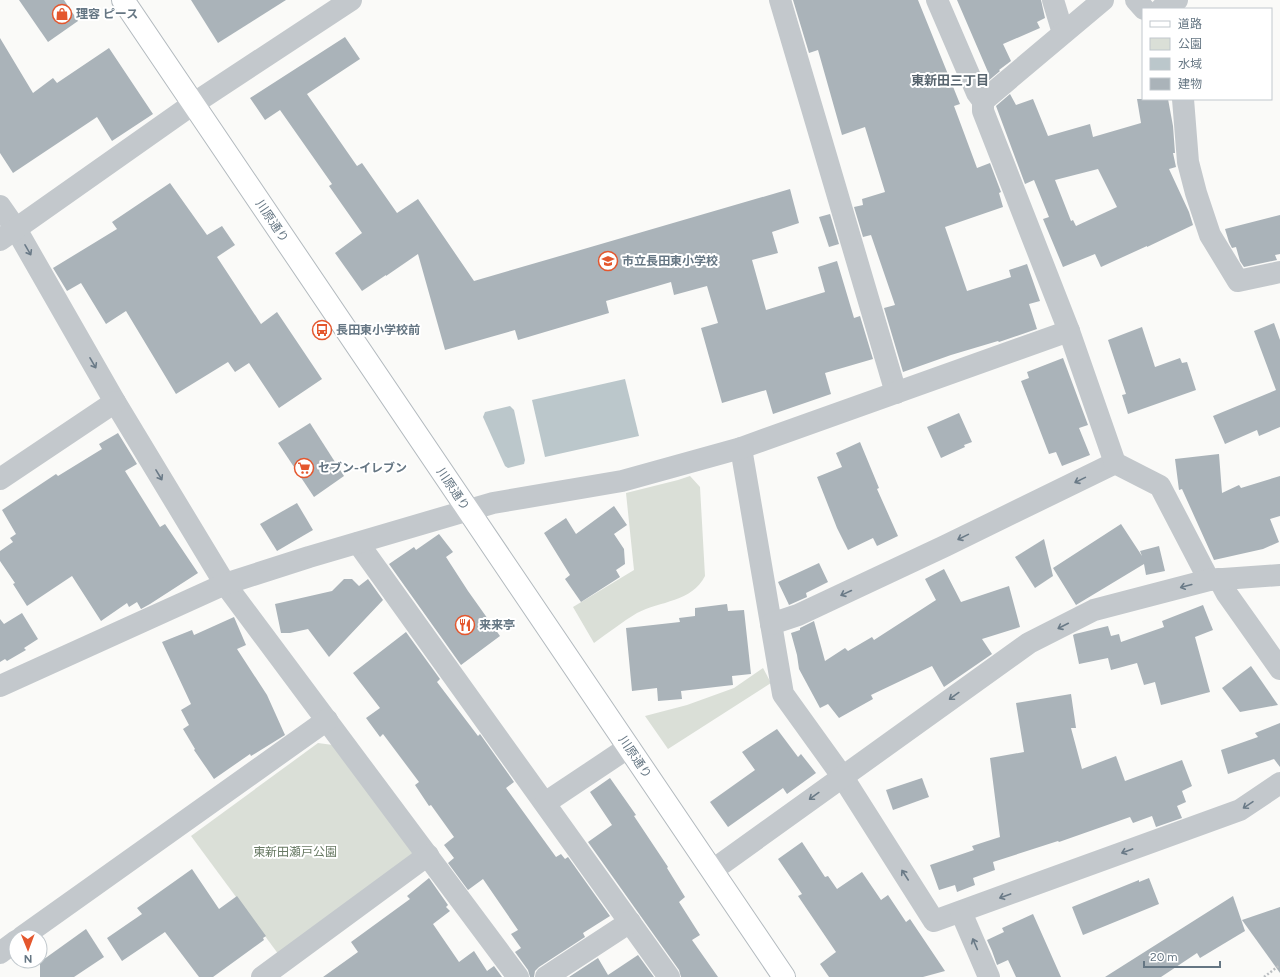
<svg xmlns="http://www.w3.org/2000/svg" width="1280" height="977" font-family="Figtree,'Noto Sans JP',sans-serif">
<style>
.green{fill:#dadfd7}
.water{fill:#bbc7cb}
.building{fill:#aab3b9;fill-rule:evenodd}
.lines{fill:none;stroke-linecap:round;stroke-linejoin:round}
.secondary-casing{stroke:#b3babf;stroke-width:24}
.path{stroke:#bbbfc2;stroke-width:2.5;stroke-dasharray:2 2;stroke-linecap:butt}
.street{stroke:#c3c8cc;stroke-width:22}
.secondary{stroke:#fff;stroke-width:22}
.oneway{stroke:#6a7a87}
.labels{text-anchor:middle;stroke-width:4;stroke-linejoin:round;paint-order:stroke}
.poi-label{font-size:12px;font-weight:bold;fill:#657683;stroke:#fff;text-anchor:start}
.street-label{font-size:12px;fill:#657683;stroke:#fff}
.park-label{font-size:12px;fill:#687a64;stroke:#fff}
.neighbourhood-label{font-size:13px;font-weight:bold;fill:#57646e;stroke:#fff}
</style>
<rect width="100%" height="100%" fill="#fafaf8"/>
<g class="green">
<path d="M690,476L700,487L705,576C692,602 660,601 637,613C622,622 608,633 594,643L573,607L634,570L626,493L678,480Z"/>
<path d="M763,668L771,683L668,749L645,716L687,705L734,688Z"/>
<path d="M318,743L333,745L415,855L279,955L191,836Z"/>
</g>
<g class="water">
<path d="M625,379L639,436L545,457L532,400Z"/>
<path d="M510,406L514,410L525,460L524,464L508,468L505,466L483,417L485,412Z"/>
</g>
<g class="building">
<path d="M19,0H64L78,21L48,42Z"/>
<path d="M191,0H286L218,43Z"/>
<path d="M793,0H918L960,104L954,106L977,168L990,163L1001,192L999,193L1003,207L945,227L967,291L1011,277L1009,270L1027,264L1040,301L1029,304L1037,329L999,342L998,341L951,355L903,372L884,308L895,305L871,235L863,237L854,207L863,205L862,199L885,192L865,127L842,135L818,50L809,53Z"/>
<path d="M957,0H1041L1045,18L1037,22L1040,28L1003,44L1011,61L999,70L1000,71L987,82L983,74L988,72Z"/>
<path d="M345,37L360,59L307,94L357,166L362,163L397,213L418,199L474,281L790,189L799,223L772,232L778,253L752,260L766,310L825,292L818,267L837,261L854,318L860,316L873,359L825,373L831,394L773,414L766,390L722,403L701,328L718,323L707,286L674,295L671,282L606,301L609,313L518,340L515,330L445,350L418,254L386,276V275L362,291L335,253L362,233L329,186L332,184L280,110L265,120L250,98Z"/>
<path d="M0,38L33,93L53,78L57,83L109,48L153,114L112,141L97,117L13,173L0,153Z"/>
<path d="M1010,94L1016,105L1033,99L1048,136L1090,124L1093,137L1141,123L1137,99H1168L1173,126L1175,153H1173L1176,167L1169,169L1189,212L1193,225L1147,247V246L1101,267L1095,254L1063,267L1043,219L1049,217L1034,180L1025,184L996,106ZM1098,169L1117,207L1076,226L1073,220L1071,221L1055,180Z"/>
<path d="M170,183L207,235L222,226L235,245L217,257L261,324L277,312L322,379L279,408L249,363L235,372L228,362L176,394L126,311L106,324L81,283L67,291L53,268L117,229L112,222Z"/>
<path d="M830,214L839,244L829,247L819,217Z"/>
<path d="M1280,215V254L1275,255L1277,260L1244,267L1240,261L1236,247L1232,248L1229,242L1225,229Z"/>
<path d="M1274,323L1280,340V427L1259,436L1257,430L1225,444L1213,416L1276,390L1254,331Z"/>
<path d="M1142,327L1155,367L1180,358L1182,363L1187,362L1196,390L1128,414L1122,395L1126,394L1108,340Z"/>
<path d="M1063,358L1088,425L1079,428L1090,455L1062,466L1056,452L1049,454L1021,381L1029,378L1027,372Z"/>
<path d="M959,413L972,442L964,445L965,447L941,458L927,427Z"/>
<path d="M310,423L344,476L314,497L278,443Z"/>
<path d="M118,433L137,464L125,471L160,527L165,524L198,573L150,604L141,609L137,602L129,607L127,603L101,621L72,576L27,606L13,584L15,583L0,561V551L13,542L10,538L16,534L2,510L56,474L58,476L102,449L99,444Z"/>
<path d="M860,442L879,488L877,489L898,536L877,546L873,538L848,550L837,528L817,477L842,467L836,453Z"/>
<path d="M1219,454L1222,493L1239,485L1241,488L1280,476V516L1270,519L1279,542L1263,549L1214,560L1182,489L1179,490L1175,459Z"/>
<path d="M297,503L313,530L277,551L260,524Z"/>
<path d="M614,506L627,525L614,534L624,549L625,564L616,570L620,577L581,602L565,579L570,575L544,533L566,518L576,534Z"/>
<path d="M1121,524L1142,556L1140,551L1159,546L1165,571L1146,575L1144,564L1076,605L1053,568Z"/>
<path d="M439,534L453,552L446,557L468,591L500,636L461,665L389,564L414,547L416,550Z"/>
<path d="M1044,539L1053,576L1035,588L1015,557Z"/>
<path d="M819,563L828,582L806,593L807,597L789,605L778,582Z"/>
<path d="M944,569L961,602L1009,586L1020,627L982,639L992,654L944,687L932,666L871,695L873,699L839,718L828,704L820,708L799,669L797,655L791,633L800,630V628L814,621L825,661L845,648L848,651L872,637L874,640L936,600L925,579Z"/>
<path d="M344,579H352L359,586L368,579L383,600L329,657L308,629L290,633H281L275,604L332,591Z"/>
<path d="M727,604L728,611L744,610L751,674L732,676L733,685L681,691L682,699L658,701L657,688L632,691L626,628L680,622L679,618L695,616V608Z"/>
<path d="M1203,605L1213,630L1195,637L1210,692L1161,705L1155,682L1144,685L1137,663L1111,670L1108,658L1079,664L1073,635L1075,634L1108,626L1111,636L1119,634L1121,642L1164,627L1162,621Z"/>
<path d="M22,613L38,639L24,648L26,650L7,661L5,659L0,662V619L4,624Z"/>
<path d="M234,617L246,645L237,649L267,695L285,735L251,756L250,754L214,779L194,750L195,749L183,729L189,725L181,710L191,704L162,642L192,630L194,635Z"/>
<path d="M406,632L440,679L437,682L478,736L480,734L514,782L506,788L556,857L561,854L565,859L568,857L610,916L583,933L585,937L539,967L535,971L534,977H530L528,970L515,952L521,948L511,934L518,930L483,879L468,890L448,863L454,858L444,845L454,837L431,805L429,806L415,785L419,782L383,734L380,737L366,718L380,708L353,673Z"/>
<path d="M1251,666L1278,705L1240,712L1222,688Z"/>
<path d="M1071,694L1076,728H1071L1082,769L1116,756L1125,781L1182,760L1192,786L1182,791L1186,802L1177,806L1182,818L1156,827L1152,816L1133,823L1130,817L1059,842L1058,841L993,862L995,870L973,878L975,885L957,892L955,885L939,890L930,865L974,850L972,846L1000,837L990,758L1024,752L1016,703Z"/>
<path d="M1280,723V767L1274,759L1228,774L1221,750L1258,737L1255,733Z"/>
<path d="M777,729L798,757L801,754L816,773L787,794L783,788L728,827L710,802L755,770L742,752Z"/>
<path d="M610,778L636,815L634,816L668,867L667,868L685,897L679,902L700,935L692,940L718,977H681L679,970L588,842L612,825L590,792Z"/>
<path d="M922,778L929,797L893,810L886,790Z"/>
<path d="M802,842L825,877L828,876L837,889L862,872L881,900L888,895L906,922L910,919L945,971L923,977H829L820,964L836,952L798,896L802,894L778,859Z"/>
<path d="M192,869L219,909L237,896L266,936L263,938L264,940L213,977H199L165,932L122,961L107,938L142,914L137,908Z"/>
<path d="M429,878L448,905L446,907L450,911L433,924L459,962L474,951L487,971L494,966L502,977H323L358,952L351,942L410,899L407,896Z"/>
<path d="M1149,878L1159,904L1083,935L1072,907L1139,880V882Z"/>
<path d="M1233,896L1245,931L1200,958L1197,953L1161,977H1105Z"/>
<path d="M1280,907V973L1242,920Z"/>
<path d="M1033,914L1061,977H1016L1008,960L997,965L992,951L987,940L1004,932L1002,928Z"/>
<path d="M86,929L104,957L74,977H40V962Z"/>
<path d="M638,955L654,977H569L598,958L608,975Z"/>
</g>
<g class="lines">
<g class="secondary-casing">
<path id="secondary" d="M123,0L784,977"/>
</g>
<path class="path" d="M1264,977L1280,965"/>
<g class="street">
<path d="M780,0L896,393"/>
<path d="M937,0L977,93L983,101"/>
<path d="M1053,0L1063,33"/>
<path d="M1136,0L1144,9"/>
<path d="M1161,9L1177,0"/>
<path d="M1183,99L1188,162L1196,193L1210,235L1238,281L1280,272"/>
<path d="M0,206L16,229L115,402L225,584L518,977"/>
<path d="M0,240L193,104L351,0"/>
<path d="M1069,331L983,111V101L1103,0"/>
<path d="M741,448L783,694L842,776L934,921L1240,810L1280,783"/>
<path d="M0,479L115,402"/>
<path d="M358,543L669,977"/>
<path d="M1219,579L1227,594L1280,669"/>
<path d="M771,624L798,615L945,546L1115,463"/>
<path d="M0,686L225,584L309,557L493,503L622,481L741,448L1069,331L1115,463L1160,486L1209,580"/>
<path d="M545,803L629,747"/>
<path d="M713,870L1029,643L1094,610L1209,580L1280,575"/>
<path d="M961,912L989,977"/>
<path d="M22,937L327,720"/>
<path d="M0,953L16,941"/>
<path d="M262,977L428,855"/>
<path d="M546,977L630,922"/>
</g>
<use href="#secondary" class="secondary"/>
</g>
<defs><path id="oneway-shaft" d="M-6 0H5M1.5-3L5.5 0L1.5 3" fill="none" stroke-width="1.6" stroke-linecap="round" stroke-linejoin="round"/></defs>
<g class="oneway">
<use href="#oneway-shaft" transform="translate(28 250) rotate(60)"/>
<use href="#oneway-shaft" transform="translate(93 363) rotate(60)"/>
<use href="#oneway-shaft" transform="translate(159 475) rotate(59)"/>
<use href="#oneway-shaft" transform="translate(1080 480) rotate(154)"/>
<use href="#oneway-shaft" transform="translate(963 537) rotate(154)"/>
<use href="#oneway-shaft" transform="translate(1186 586) rotate(165)"/>
<use href="#oneway-shaft" transform="translate(846 593) rotate(155)"/>
<use href="#oneway-shaft" transform="translate(1063 626) rotate(153)"/>
<use href="#oneway-shaft" transform="translate(954 696) rotate(144)"/>
<use href="#oneway-shaft" transform="translate(814 796) rotate(144)"/>
<use href="#oneway-shaft" transform="translate(1248 805) rotate(146)"/>
<use href="#oneway-shaft" transform="translate(1127 851) rotate(160)"/>
<use href="#oneway-shaft" transform="translate(905 875) rotate(-123)"/>
<use href="#oneway-shaft" transform="translate(1005 896) rotate(160)"/>
<use href="#oneway-shaft" transform="translate(975 944) rotate(-113)"/>
</g>
<defs>
<g id="shop-ring" transform="scale(1)"><circle r="9.5" fill="#fff" stroke="#e4572e" stroke-width="1.5"/><path d="M-5-2.5h2.3a2.7 3.5 0 0 1 5.4 0H5L5.5 6h-11ZM-1.5-2.5h3a1.5 2.3 0 0 0-3 0Z" fill="#e4572e"/></g>
<g id="school-ring" transform="scale(1)"><circle r="9.5" fill="#fff" stroke="#e4572e" stroke-width="1.5"/><path d="M0-5L7-2L0 1L-7-2ZM-4 1L0 2.5L4 1V4Q0 6-4 4Z" fill="#e4572e"/></g>
<g id="bus-ring" transform="scale(1)"><circle r="9.5" fill="#fff" stroke="#e4572e" stroke-width="1.5"/><path d="M-5-6H5V4H4V6H2V4H-2V6H-4V4H-5ZM-3.5-4V0h7V-4ZM-3.5 1.2v1.5H-2V1.2ZM2 1.2v1.5H3.5V1.2Z" fill="#e4572e"/></g>
<g id="supermarket-ring" transform="scale(1)"><circle r="9.5" fill="#fff" stroke="#e4572e" stroke-width="1.5"/><path d="M-6-5.5h2.5l.6 2H6L4.5 2H-2.5L-4.4-4H-6ZM-1.5 3.2a1.3 1.3 0 1 0 .1 0ZM3 3.2a1.3 1.3 0 1 0 .1 0Z" fill="#e4572e"/></g>
<g id="restaurant-ring" transform="scale(1)"><circle r="9.5" fill="#fff" stroke="#e4572e" stroke-width="1.5"/><path d="M-5-6h1v4h1v-4h1v4h1v-4h1v5L-1.5 .5V6h-2V.5L-5-1ZM5-6V6H3V1.5H1.5Q1.5-4 5-6Z" fill="#e4572e"/></g>
</defs>
<g fill-rule="evenodd">
<use href="#shop-ring" x="62" y="14"/>
<use href="#school-ring" x="608" y="261"/>
<use href="#bus-ring" x="322" y="330"/>
<use href="#supermarket-ring" x="304" y="468"/>
<use href="#restaurant-ring" x="465" y="625"/>
</g>
<g class="labels">
<g class="poi-label">
<text x="76" y="18">理容 ピース</text>
<text x="622" y="265">市立長田東小学校</text>
<text x="336" y="334">長田東小学校前</text>
<text x="318" y="472">セブン-イレブン</text>
<text x="479" y="629">来来亭</text>
</g>
<g class="street-label">
<text transform="translate(272 221) rotate(56)" y="4">川原通り</text>
<text transform="translate(453 489) rotate(56)" y="4">川原通り</text>
<text transform="translate(635 757) rotate(56)" y="4">川原通り</text>
</g>
<g class="park-label">
<text x="295" y="856">東新田瀬戸公園</text>
</g>
<g class="neighbourhood-label">
<text x="950" y="85">東新田三丁目</text>
</g>
</g>
<rect x="1142" y="8" width="130" height="92" fill="#ffffff" stroke="#c1c8cd"/>
<rect x="1150" y="21" width="20" height="6" fill="#ffffff" stroke="#c1c8cd"/>
<text x="1178" y="28" font-size="12" fill="#657683">道路</text>
<rect x="1150" y="38" width="20" height="12" fill="#dadfd7" stroke="#c1c8cd"/>
<text x="1178" y="48" font-size="12" fill="#657683">公園</text>
<rect x="1150" y="58" width="20" height="12" fill="#bbc7cb" stroke="#c1c8cd"/>
<text x="1178" y="68" font-size="12" fill="#657683">水域</text>
<rect x="1150" y="78" width="20" height="12" fill="#aab3b9" stroke="#c1c8cd"/>
<text x="1178" y="88" font-size="12" fill="#657683">建物</text>
<g transform="translate(28 949) rotate(179)"><circle r="19" fill="#ffffff" stroke="#c1c8cd"/>
<path d="M0-3L7 15L0 10L-7 15Z" fill="#e4572e"/>
<text y="-6" font-size="11" font-weight="bold" text-anchor="middle" fill="#657683">N</text>
</g>
<path d="M1144 961v6h76v-6" fill="none" stroke="#657683" stroke-width="2"/>
<text x="1150" y="961" font-size="12" fill="#657683" stroke="#ffffff" stroke-width="3" paint-order="stroke">20 m</text>
</svg>
